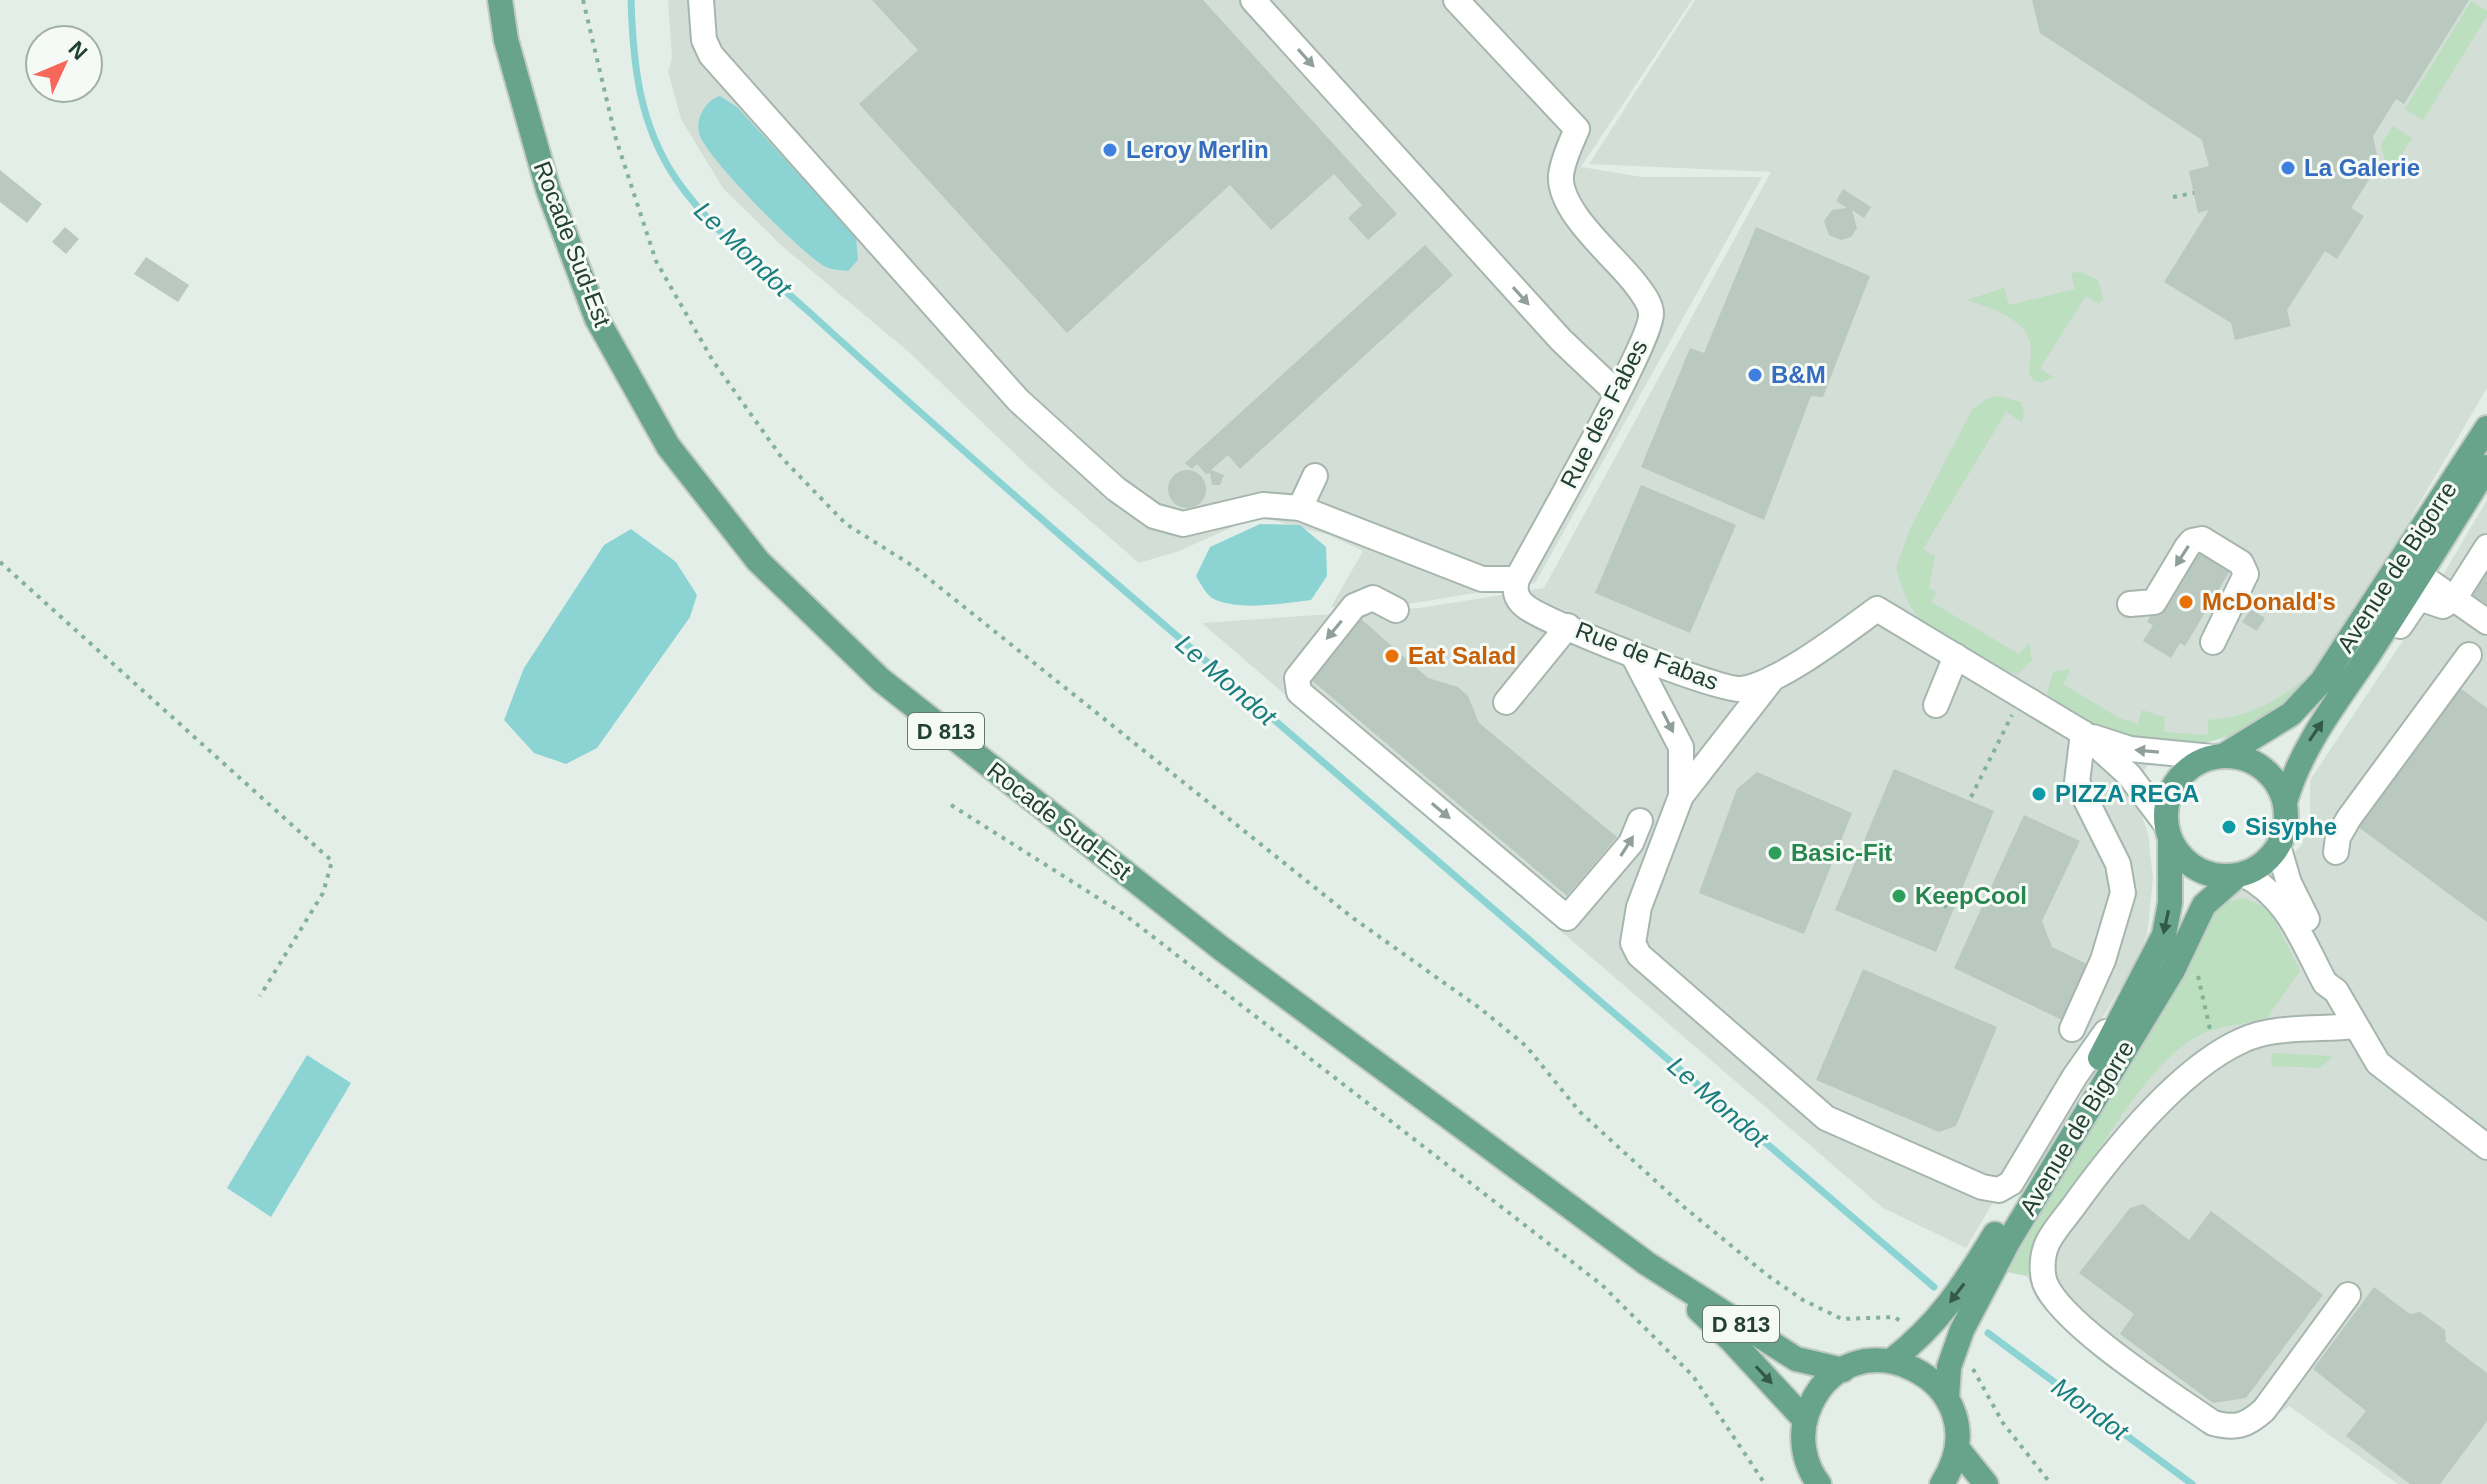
<svg xmlns="http://www.w3.org/2000/svg" width="2487" height="1484" font-family="Arial,sans-serif">
<style>
.built{fill:#d2ded6}
.green{fill:#bcdfc0}
.water{fill:#8bd4d3}
.lines{fill:none;stroke-linecap:round;stroke-linejoin:round}
.stream{stroke:#8bd4d3;stroke-width:7}
.building{fill:#b9c9c0}
.minor-casing{stroke:#a6b6ae;stroke-width:28}
.major-casing{stroke:#c1cac6;stroke-width:28}
.path{stroke:#83b29c;stroke-width:4;stroke-dasharray:4 6;stroke-linecap:butt}
.minor{stroke:#fff;stroke-width:24}
.major{stroke:#67a48b;stroke-width:24}
.oneway{fill:#90a099}
.oneway2{fill:#335949}
.shop-dot{fill:#3f7fe0;stroke:#f5faf6;stroke-width:3}
.food-dot{fill:#e8710a;stroke:#f5faf6;stroke-width:3}
.culture-dot{fill:#0f9aa8;stroke:#f5faf6;stroke-width:3}
.leisure-dot{fill:#2e9e5b;stroke:#f5faf6;stroke-width:3}
.labels{text-anchor:middle;stroke-width:6;stroke-linejoin:round;paint-order:stroke}
.shield{fill:#f5faf6;stroke:#61786e;stroke-width:2}
.shield-label{font-size:22px;font-weight:bold;fill:#224033}
.shop-label{font-size:24px;font-weight:bold;fill:#366cbe;stroke:#f5faf6;text-anchor:start}
.street-label{font-size:24px;fill:#224033;stroke:#f5faf6}
.food-label{font-size:24px;font-weight:bold;fill:#c56008;stroke:#f5faf6;text-anchor:start}
.culture-label{font-size:24px;font-weight:bold;fill:#0d838f;stroke:#f5faf6;text-anchor:start}
.leisure-label{font-size:24px;font-weight:bold;fill:#27864d;stroke:#f5faf6;text-anchor:start}
.water-label{font-size:26px;font-style:italic;fill:#1a7d7e;stroke:#f5faf6}
</style>
<rect width="100%" height="100%" fill="#e4eee8"/>
<g class="built">
<path d="M668,0H1692L1581,167L1642,177H1762L1535,583L1403,605L1331,607L1363,551L1329,535L1257,516L1179,551L1139,563L1034,472L910,353L782,246L723,188L681,119L668,71L672,58Z"/>
<path d="M1695,0H2487V388L2331,654L2284,711L2251,730L2163,743L2132,789L2148,833L2153,879L2147,935L2129,973L1966,1248L1883,1208L1202,623L1420,608L1544,588L1771,172L1589,164Z"/>
<path d="M2487,500V1484H2398L2289,1406L2256,1430L2229,1440L2198,1429L2082,1343L2037,1300L2027,1276L2034,1252L2237,892L2274,870L2302,845L2310,812V780L2416,621Z"/>
</g>
<g class="green">
<path d="M2471,1L2487,11V16L2423,120L2405,109Z"/>
<path d="M2393,126L2412,138L2388,176L2381,145Z"/>
<path d="M2081,272L2098,280L2103,298L2099,304L2086,296L2040,368L2053,377L2042,383L2035,381C2024,372 2031,365 2031,352C2033,320 1991,308 1967,300L2004,288L2009,305L2075,289L2071,273Z"/>
<path d="M1998,396L2021,402L2024,413L2022,422L2006,412L1923,549L1935,556L1929,588L1936,592L1931,602L2019,654L2029,643L2032,660L2018,674C1996,671 1934,636 1920,619C1907,605 1901,586 1896,568L1910,529L1972,410L1986,399Z"/>
<path d="M2331,654C2274,735 2179,776 2087,720C2074,712 2056,705 2047,693L2053,672L2071,669L2063,684L2119,718L2138,724L2142,710L2165,717L2164,732L2208,735V720C2260,717 2296,690 2331,654Z"/>
<path d="M2244,898L2269,909L2300,971L2266,1019C2247,1024 2224,1025 2206,1032C2139,1059 2063,1213 2027,1276L2007,1272L2217,908L2228,901Z"/>
<path d="M2272,1053L2333,1056L2320,1068L2271,1066Z"/>
</g>
<g class="water">
<path d="M720,96L737,107L856,237L858,260L848,271C841,270 830,270 824,266C800,252 709,160 700,136C694,121 705,100 720,96Z"/>
<path d="M1260,524L1300,525L1326,547L1327,576L1311,600C1283,603 1244,611 1216,600C1207,597 1201,584 1196,576L1210,547Z"/>
<path d="M631,529L676,562L697,595L690,617L597,748L566,764L534,753L504,720L524,668L604,545Z"/>
<path d="M307,1055L351,1083L271,1217L227,1188Z"/>
</g>
<g class="lines">
<g class="stream">
<path d="M631,0C633,64 639,124 676,179C711,230 762,270 808,311C891,387 975,461 1060,535C1350,788 1642,1037 1934,1287"/>
<path d="M1988,1333L2192,1484"/>
</g>
</g>
<g class="building">
<path d="M872,0H1203L1397,214L1368,240L1348,218L1362,205L1334,174L1271,230L1230,185L1067,333L859,104L918,50Z"/>
<path d="M2032,0H2469L2404,104L2396,99L2373,136L2379,164L2351,208L2364,216L2337,259L2325,251L2287,310L2291,326L2235,340L2231,323L2164,282L2209,210L2198,213L2189,171L2209,166L2202,140L2040,33Z"/>
<path d="M0,170L42,204L27,223L0,202Z"/>
<path d="M1843,189L1871,207L1864,218L1852,210L1857,228L1851,237L1841,240L1829,235L1824,221L1832,210L1847,208L1836,201Z"/>
<path d="M65,227L79,239L66,254L52,242Z"/>
<path d="M1756,227L1870,276L1823,397L1811,396L1764,520L1641,467L1690,348L1704,353Z"/>
<path d="M1425,245L1453,275L1240,469L1228,455L1211,470L1224,475L1220,485H1212L1210,473L1206,474L1197,464L1192,469L1185,463Z"/>
<path d="M146,257L189,285L178,302L134,274Z"/>
<circle cx="1187" cy="489" r="19"/>
<path d="M1641,485L1736,525L1690,633L1595,593Z"/>
<path d="M2196,546L2231,569L2185,646L2180,643L2171,658L2143,641L2153,625L2147,622Z"/>
<path d="M2487,568V606L2471,597Z"/>
<path d="M2251,609L2265,618L2257,631L2242,622Z"/>
<path d="M1360,618L1428,678L1458,687L1468,696L1479,723L1617,837L1567,896L1309,678Z"/>
<path d="M2460,688L2487,708V922L2357,826Z"/>
<path d="M1894,769L1994,811L1936,952L1835,910Z"/>
<path d="M1757,772L1852,813L1804,934L1699,893L1737,789Z"/>
<path d="M2024,815L2080,841L2042,921L2052,947L2089,965L2064,1021L1954,968Z"/>
<path d="M1863,969L1997,1027L1956,1126L1939,1132L1816,1080Z"/>
<path d="M2143,1204L2189,1240L2211,1211L2323,1295L2246,1398L2213,1403L2120,1334L2134,1314L2079,1273L2130,1208Z"/>
<path d="M2374,1287L2410,1314L2420,1312L2445,1330L2446,1342L2487,1373V1421L2440,1484H2410L2346,1436L2366,1411L2313,1369Z"/>
</g>
<g class="lines">
<g class="minor-casing">
<g id="minor">
<path d="M701,0L704,40L711,55L1018,400L1116,489L1154,516L1183,524L1263,505L1300,508L1482,579H1517"/>
<path d="M1253,0L1561,340L1617,393"/>
<path d="M1456,0L1577,129C1571,143 1563,159 1561,175C1558,211 1613,255 1634,282C1641,291 1651,303 1651,314C1653,339 1537,542 1517,579C1514,590 1516,599 1525,606C1543,622 1719,691 1741,689C1777,685 1847,631 1877,609L2083,733L2129,775L2166,824"/>
<path d="M1300,508L1315,476"/>
<path d="M2420,575L2487,622"/>
<path d="M2130,604L2154,602L2187,547L2192,541L2202,539L2241,563L2246,574L2213,642"/>
<path d="M1396,610L1373,598L1354,606L1297,678L1299,692L1567,918L1631,843L1640,821"/>
<path d="M2400,626L2419,598L2443,606L2454,599L2487,547"/>
<path d="M1633,655L1681,747V796L1639,907L1633,943L1639,955L1826,1118L1982,1187L1999,1190L2011,1183L2075,1076L2106,1032"/>
<path d="M1506,702L1568,626"/>
<path d="M1936,705L1956,656"/>
<path d="M2093,737L2130,749L2212,757"/>
<path d="M1681,796L1773,678"/>
<path d="M2278,846L2289,883L2307,919"/>
<path d="M2336,852L2338,837L2349,818L2469,655"/>
<path d="M2243,874C2288,897 2302,940 2325,983L2336,991L2378,1063L2487,1147"/>
<path d="M2072,1029L2103,960L2123,893L2118,864L2077,782L2083,733"/>
<path d="M2348,1295L2264,1410C2246,1426 2236,1429 2213,1423C2173,1395 2062,1325 2045,1283C2041,1271 2042,1254 2048,1242C2054,1230 2065,1218 2073,1207C2112,1153 2179,1069 2241,1041C2273,1025 2320,1030 2355,1026"/>
</g>
</g>
<g class="major-casing">
<g id="major">
<path d="M500,0L506,40L548,189L597,319L668,446L758,561L881,680L1222,949L1646,1263L1796,1359L1843,1370"/>
<circle cx="2226" cy="816" r="60"/>
<path d="M2223,756L2291,714L2322,681L2487,428"/>
<path d="M2285,802C2302,745 2336,703 2369,654C2409,592 2448,530 2487,467"/>
<path d="M2100,1058L2164,935L2170,903V844"/>
<path d="M1699,1310L1732,1341L1805,1420"/>
<path d="M1891,1361C1939,1324 1964,1285 1995,1234"/>
<path d="M1947,1398L1949,1367L1962,1330L2008,1242L2173,970L2204,905L2238,875"/>
<path d="M1957,1448L1986,1484"/>
<path d="M1819,1484C1804,1465 1799,1437 1807,1414C1845,1304 2008,1381 1942,1484"/>
</g>
</g>
<g class="path">
<path d="M583,0L616,139L656,261L713,361L782,458L846,524L913,566L1353,918L1481,1009L1526,1046L1580,1112L1684,1207L1767,1275L1803,1300L1842,1319L1894,1317L1902,1322"/>
<path d="M2173,197L2194,193"/>
<path d="M0,562L332,861L323,893L260,996"/>
<path d="M1971,797L2012,715"/>
<path d="M951,805L1125,915L1602,1285L1693,1376L1765,1484"/>
<path d="M1926,898L1947,907"/>
<path d="M2198,976L2211,1034"/>
<path d="M1973,1369L2003,1423L2051,1484"/>
</g>
<use href="#minor" class="minor"/>
<use href="#major" class="major"/>
</g>
<defs><path id="oneway-solid" d="M-6-.8H1V-3.2L6.5 0L1 3.2V.8H-6Z" transform="scale(2)"/></defs>
<g class="oneway">
<use href="#oneway-solid" transform="translate(1306 58) rotate(48)"/>
<use href="#oneway-solid" transform="translate(1521 296) rotate(48)"/>
<use href="#oneway-solid" transform="translate(2182 556) rotate(123)"/>
<use href="#oneway-solid" transform="translate(1334 630) rotate(130)"/>
<use href="#oneway-solid" transform="translate(1668 722) rotate(63)"/>
<use href="#oneway-solid" transform="translate(2147 751) rotate(-175)"/>
<use href="#oneway-solid" transform="translate(1441 811) rotate(40)"/>
<use href="#oneway-solid" transform="translate(1627 846) rotate(-58)"/>
</g>
<g class="oneway2">
<use href="#oneway-solid" transform="translate(2316 731) rotate(-56)"/>
<use href="#oneway-solid" transform="translate(2166 922) rotate(102)"/>
<use href="#oneway-solid" transform="translate(1957 1293) rotate(127)"/>
<use href="#oneway-solid" transform="translate(1764 1375) rotate(47)"/>
</g>
<g class="shop-dot">
<circle cx="1110" cy="150" r="8"/>
<circle cx="2288" cy="168" r="8"/>
<circle cx="1755" cy="375" r="8"/>
</g>
<g class="food-dot">
<circle cx="2186" cy="602" r="8"/>
<circle cx="1392" cy="656" r="8"/>
</g>
<g class="culture-dot">
<circle cx="2039" cy="794" r="8"/>
<circle cx="2229" cy="827" r="8"/>
</g>
<g class="leisure-dot">
<circle cx="1775" cy="853" r="8"/>
<circle cx="1899" cy="896" r="8"/>
</g>
<g class="labels">
<g class="shield">
<rect x="908" y="713" width="76" height="36" rx="6"/>
<rect x="1703" y="1306" width="76" height="36" rx="6"/>
</g>
<g class="shield-label">
<text x="946" y="739">D 813</text>
<text x="1741" y="1332">D 813</text>
</g>
<g class="shop-label">
<text x="1126" y="158">Leroy Merlin</text>
<text x="2304" y="176">La Galerie</text>
<text x="1771" y="383">B&amp;M</text>
</g>
<g class="street-label">
<text transform="translate(572 244) rotate(69)" y="8">Rocade Sud-Est</text>
<text transform="translate(1604 414) rotate(-63)" y="8">Rue des Fabes</text>
<text transform="translate(2397 567) rotate(-57)" y="8">Avenue de Bigorre</text>
<text transform="translate(1647 656) rotate(21)" y="8">Rue de Fabas</text>
<text transform="translate(1059 821) rotate(38)" y="8">Rocade Sud-Est</text>
<text transform="translate(2077 1128) rotate(-59)" y="8">Avenue de Bigorre</text>
</g>
<g class="food-label">
<text x="2202" y="610">McDonald's</text>
<text x="1408" y="664">Eat Salad</text>
</g>
<g class="culture-label">
<text x="2055" y="802">PIZZA REGA</text>
<text x="2245" y="835">Sisyphe</text>
</g>
<g class="leisure-label">
<text x="1791" y="861">Basic-Fit</text>
<text x="1915" y="904">KeepCool</text>
</g>
<g class="water-label">
<text transform="translate(743 249) rotate(44)" y="9">Le Mondot</text>
<text transform="translate(1226 680) rotate(41)" y="9">Le Mondot</text>
<text transform="translate(1718 1102) rotate(41)" y="9">Le Mondot</text>
<text transform="translate(2090 1409) rotate(36)" y="9">Mondot</text>
</g>
</g>
<g transform="translate(64 64) rotate(46)"><circle r="38" fill="#f5faf6" stroke="#a1b0a8" stroke-width="2"/>
<path d="M0-6L14 30L0 20L-14 30Z" fill="#f5685a"/>
<text y="-12" font-size="22" font-weight="bold" text-anchor="middle" fill="#224033">N</text>
</g>
</svg>
